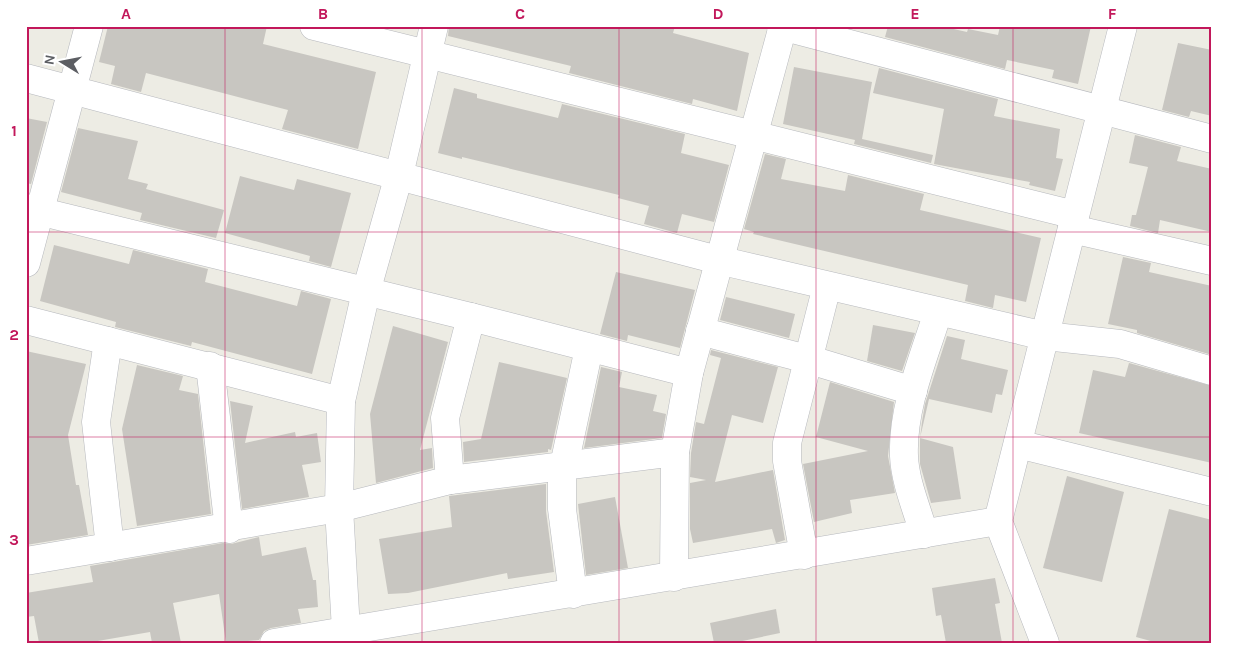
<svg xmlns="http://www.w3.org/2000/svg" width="1238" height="669" font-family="Karla,sans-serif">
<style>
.building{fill:#c8c6c1}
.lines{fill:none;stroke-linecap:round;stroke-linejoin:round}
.minor-casing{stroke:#b6b8bd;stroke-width:29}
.minor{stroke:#fff;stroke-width:28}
.grid{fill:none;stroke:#c2185b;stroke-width:1;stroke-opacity:0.55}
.neatline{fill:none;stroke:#c2185b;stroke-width:2}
.grid-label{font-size:16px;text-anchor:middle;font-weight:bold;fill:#c2185b}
</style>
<rect width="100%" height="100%" fill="#edece4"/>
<g class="building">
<path d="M108,26H267L263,44L376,72L358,149L282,129L288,110L219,92L146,73L141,92L111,84L115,66L99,62Z"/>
<path d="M449,26H675L673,33L749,53L737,111L693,99L692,104L569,73L571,66L448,36Z"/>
<path d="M888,26H940L967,32L968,29L998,35L1000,26H1091L1078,84L1052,78L1054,70L1007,60L1005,69L885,37Z"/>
<path d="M1178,43L1212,50V116L1191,111L1189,117L1162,110Z"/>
<path d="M794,67L872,82L862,139L933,155L931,163L854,144L855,140L783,124Z"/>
<path d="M879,68L998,99L994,116L1060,129L1056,158L1063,159L1055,191L1029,185L1030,182L934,164L944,109L873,93Z"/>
<path d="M454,88L477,94V98L558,118L562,104L685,134L681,153L729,165L714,222L682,214L677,233L644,224L649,206L618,198L619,195L462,157V159L438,153Z"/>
<path d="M26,118L47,122L31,184L26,183Z"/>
<path d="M78,128L138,141L128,179L148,184L146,189L224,210L216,238L140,220L142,213L61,192Z"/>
<path d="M1135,135L1181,147L1177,161L1212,169V232L1160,220L1158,233L1130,226L1132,215H1136L1148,167L1129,163Z"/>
<path d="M765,154L786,159L781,179L845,191L848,175L924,194L920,210L1041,238L1026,302L995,295L993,308L965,301L968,285L753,234L754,232L744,229Z"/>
<path d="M240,176L294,190L297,179L351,193L331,267L309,261L310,256L225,233Z"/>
<path d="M54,245L129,264L133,250L208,269L205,282L297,306L301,291L331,299L312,374L192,342L191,346L115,327L116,322L40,301Z"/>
<path d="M1123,257L1151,263L1149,272L1212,286V355L1137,333V330L1108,324Z"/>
<path d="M616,272L695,290L680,348L628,335L627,341L600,334Z"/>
<path d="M726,297L795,314L789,338L720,320Z"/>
<path d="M873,325L915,333L902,371L867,361Z"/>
<path d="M393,326L448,342L420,450L432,448L433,468L376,483L370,414Z"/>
<path d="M947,336L965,340L961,359L1008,370L1002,395L996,394L992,413L929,399L920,438L953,447L961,499L931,503L920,464V439L922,422L925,404Z"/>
<path d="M711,350L778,367L763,423L732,415L715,482L773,470L785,540L776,543L772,529L693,543L690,529V483L706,480L690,477L691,453L696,422L704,424L721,358L710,355Z"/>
<path d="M26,351L86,364L68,435L76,485H79L88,535L26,545Z"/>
<path d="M499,362L567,378L551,450L548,449V452L464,462L463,442L481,439Z"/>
<path d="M1129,363L1212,386V463L1079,433L1093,370L1125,377Z"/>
<path d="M137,365L183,376L179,390L198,394L211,514L137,526L122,429Z"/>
<path d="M601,367L622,372L619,387L657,395L653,411L666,414L662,438L584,448Z"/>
<path d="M830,382L894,402L888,456L895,493L850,500L852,513L814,522L803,464L868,451L816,437Z"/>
<path d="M230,401L253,406L245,443L295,432L296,437L317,433L321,462L302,465L309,497L242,509Z"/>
<path d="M1067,476L1124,492L1102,582L1043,568Z"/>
<path d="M546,484V511L554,572L508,579L507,573L408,593L388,594L379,539L452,527L449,496Z"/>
<path d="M615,497L628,568L586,575L578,504Z"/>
<path d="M1169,509L1212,520V643H1158L1136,637Z"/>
<path d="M259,537L262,556L306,547L313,580H316L318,607L298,609L301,623L271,628L264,631L259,640L226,643L219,594L173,603L181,643H152L150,632L86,643H39L34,616L26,617V593L93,582L90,566L223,543L231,544Z"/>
<path d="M995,578L1000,603L995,604L1002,643H946L941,615L936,616L932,588Z"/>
<path d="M776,609L780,633L733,643H714L710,623Z"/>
</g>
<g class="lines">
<g class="minor-casing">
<g id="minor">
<path d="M314,26L1075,215"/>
<path d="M781,26L1212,139"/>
<path d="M26,78L718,260L1045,336L1120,344L1212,371"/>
<path d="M26,208L471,317L689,373"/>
<path d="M1072,229L1212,261"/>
<path d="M26,263L89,26"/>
<path d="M26,320L341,401"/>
<path d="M700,331L807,359L913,391"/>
<path d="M108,341L96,422L110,547"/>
<path d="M210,366L229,529"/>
<path d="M1018,444L1212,492"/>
<path d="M450,480L445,418L471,317"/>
<path d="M924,534C917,509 905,482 904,456C902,407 924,357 938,312"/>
<path d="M804,555L787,461V443L827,286"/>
<path d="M26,561L339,508L450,480L675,452"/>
<path d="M674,577L675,452L689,373L783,26"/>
<path d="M573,594L562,509V475L589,348"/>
<path d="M346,630L339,508L341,401L366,292L399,175L434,26"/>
<path d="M274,643L998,521"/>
<path d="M1045,643L998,521L1123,26"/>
</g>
</g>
<use href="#minor" class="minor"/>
</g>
<path class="grid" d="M225,26V643M422,26V643M619,26V643M816,26V643M1013,26V643M26,232H1212M26,437H1212"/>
<rect width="1238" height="669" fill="none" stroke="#ffffff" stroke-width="55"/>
<g transform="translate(62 62) rotate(280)" stroke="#ffffff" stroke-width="4" paint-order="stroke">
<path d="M0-4L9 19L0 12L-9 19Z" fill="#5c5e63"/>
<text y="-8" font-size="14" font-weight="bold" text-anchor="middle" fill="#5c5e63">N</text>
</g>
<rect x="28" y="28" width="1182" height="614" class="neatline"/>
<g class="grid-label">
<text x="126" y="19">A</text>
<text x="323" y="19">B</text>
<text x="520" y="19">C</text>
<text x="718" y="19">D</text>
<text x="915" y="19">E</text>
<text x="1112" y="19">F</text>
<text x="14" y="136">1</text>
<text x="14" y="340">2</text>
<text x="14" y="545">3</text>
</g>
</svg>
